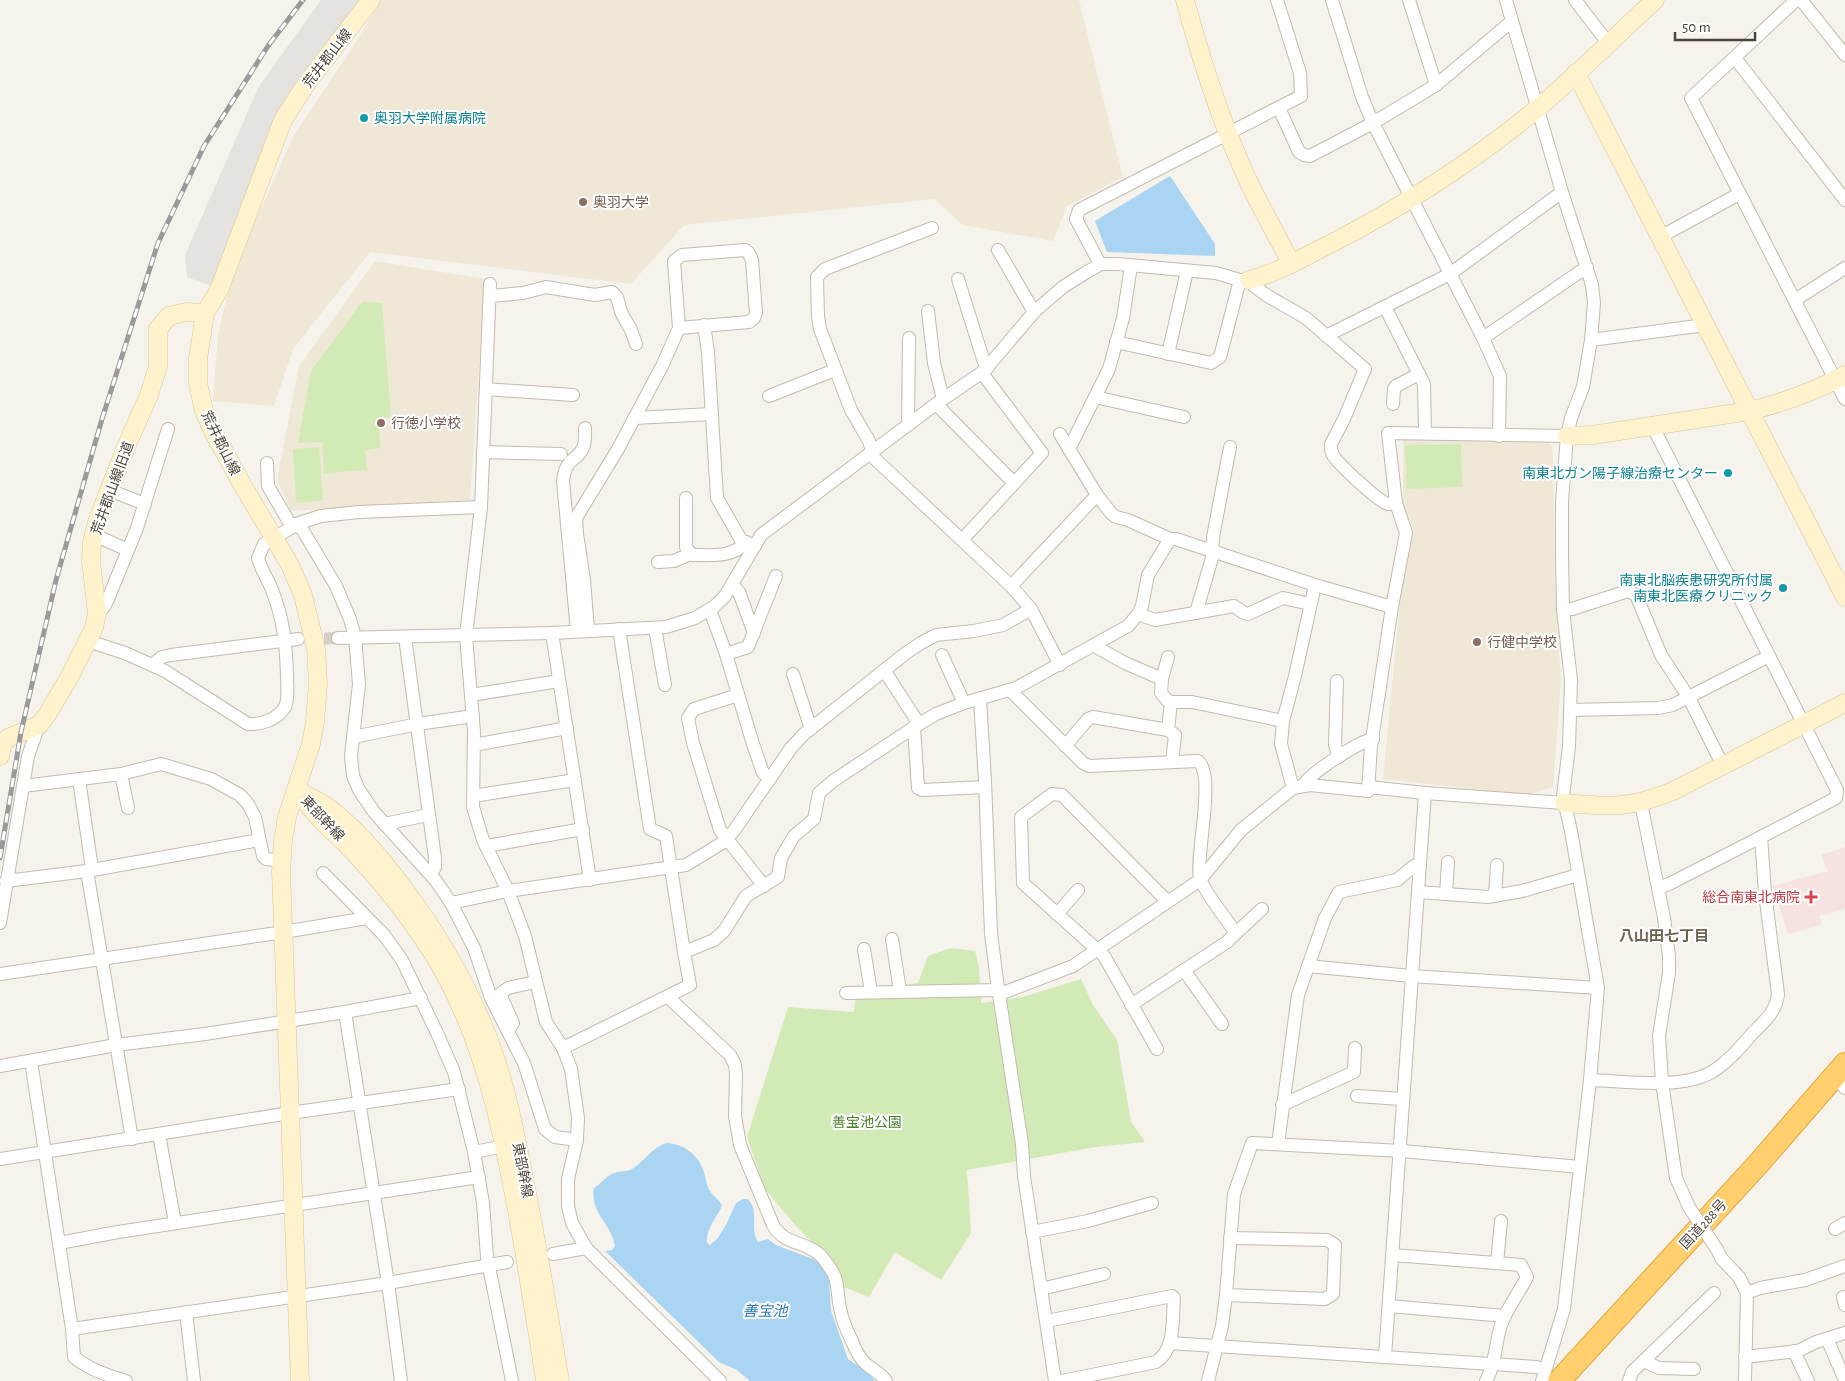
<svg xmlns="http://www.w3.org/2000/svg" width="1845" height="1381" font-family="'Alegreya Sans','Noto Sans JP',sans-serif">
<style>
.education{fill:#efe8d6}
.medical{fill:#f6e3e0}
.green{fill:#d2eab5}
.parking{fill:#e5e3e0}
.water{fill:#a9d4f2}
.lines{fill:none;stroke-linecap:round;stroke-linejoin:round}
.street-tunnel{stroke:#d4d0c8;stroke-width:12;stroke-dasharray:12 6;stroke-linecap:butt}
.street-casing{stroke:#c2bbae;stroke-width:14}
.secondary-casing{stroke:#d6c79b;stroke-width:19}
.highway-casing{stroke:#e0a43c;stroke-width:24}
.street{stroke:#fff;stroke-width:12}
.secondary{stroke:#fff3cd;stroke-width:18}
.highway{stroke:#ffcf6e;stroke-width:22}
.rail-casing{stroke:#9a9a9a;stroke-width:5}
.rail{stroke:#fff;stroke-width:3;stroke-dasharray:9;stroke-linecap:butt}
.street-bridge-casing{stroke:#c2bbae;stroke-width:14;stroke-linecap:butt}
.street-bridge{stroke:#fff;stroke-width:12}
.culture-dot{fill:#0f9aa8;stroke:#fff;stroke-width:2}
.education-dot{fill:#8d6e63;stroke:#fff;stroke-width:2}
.health-dot{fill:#e0444e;stroke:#fff;stroke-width:2}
.labels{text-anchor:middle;stroke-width:4;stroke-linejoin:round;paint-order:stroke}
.street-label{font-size:14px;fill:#4b4439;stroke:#fff}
.culture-label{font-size:14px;fill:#0d838f;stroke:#fff;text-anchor:end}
.education-label{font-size:14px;fill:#785e54;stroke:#fff;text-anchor:start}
.health-label{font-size:14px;fill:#be3a42;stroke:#fff;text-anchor:end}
.park-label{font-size:14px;fill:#4a7f2a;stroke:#fff}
.neighbourhood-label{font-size:15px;font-weight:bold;fill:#6e6250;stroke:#fff}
.water-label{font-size:15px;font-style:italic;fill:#2e7ab2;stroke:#fff}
</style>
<rect width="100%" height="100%" fill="#f6f3ec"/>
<g class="education">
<path d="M381,0H1079L1123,177L1067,206L1053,241L963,225L934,199L684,225L631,284L370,252L293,349L274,406L213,401L218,334L234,268L294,135L351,50Z"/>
<path d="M375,261L485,279L470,500L291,511L277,480L299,366Z"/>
<path d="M1403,440L1550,443L1553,448L1555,591L1561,680L1553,787L1526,795L1383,779L1400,603L1413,530L1403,502Z"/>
</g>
<path class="medical" d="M1845,847V909L1820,916L1821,925L1788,934L1773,886L1828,871L1821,855Z"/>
<g class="green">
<path d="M362,302L382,303L391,417L379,419L380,448L365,450L367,470L324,473L322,442L298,443L311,371Z"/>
<path d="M1461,444L1462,487L1407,489L1405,445Z"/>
<path d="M319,447L323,500L296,503L293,449Z"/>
<path d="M951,948L975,951L979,967L981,1003L1023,997L1081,979L1093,1005L1117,1040L1131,1122L1145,1142L1096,1147L967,1170L971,1233L941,1280L895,1252L869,1297L841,1286L827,1258L795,1225L765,1189L747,1137L788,1007L854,1012L856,993L918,983L928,956Z"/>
</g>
<path class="parking" d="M321,0H361L316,55L285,103L213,287L187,277L185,255L259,86Z"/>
<g class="water">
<path d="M1170,176L1215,244V256L1107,252L1095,221Z"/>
<path d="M666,1143C684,1144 698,1154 704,1172C706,1178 706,1185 710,1191C714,1197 719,1199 722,1206C717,1217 705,1230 707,1243L710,1245L717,1239L726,1225L736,1203L743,1199H748C760,1212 749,1228 758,1242L768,1239L776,1245L813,1259L823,1266L829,1279L831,1311L848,1359L866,1371L875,1381H750L737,1370L719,1362L605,1251L612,1250L615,1246C612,1224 589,1212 594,1188C601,1184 605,1177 612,1174C620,1170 628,1173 635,1167C646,1159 652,1148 666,1143Z"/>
</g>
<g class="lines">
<path class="street-tunnel" d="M306,639L338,638"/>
<g class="street-casing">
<g id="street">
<path d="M1332,0L1362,97L1373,123L1483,338L1500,376L1499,436"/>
<path d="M1409,0L1436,85"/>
<path d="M1506,0L1562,192L1592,285L1594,303L1591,340L1583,387L1571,418L1567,436L1562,501V557L1563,610L1571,680L1569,747L1563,796L1571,831L1598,988L1590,1080L1564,1309L1542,1381"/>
<path d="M1575,0L1608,43"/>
<path d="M1796,0L1691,98L1845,399"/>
<path d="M1801,0L1845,55"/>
<path d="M1735,58L1845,200"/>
<path d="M1279,108L1299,152L1304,155L1310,156L1373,123L1436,85L1512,21"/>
<path d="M932,228L825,269L817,277L818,317L820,329L851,410L869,441L874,458L1011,586L1031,609L1060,665"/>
<path d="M1660,237L1739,194"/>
<path d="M998,250L1034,312"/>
<path d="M1100,264L1076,219L1079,210L1301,96L1300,73L1277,0"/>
<path d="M958,279L984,362L988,367"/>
<path d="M490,284L481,507L466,636L474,732L473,807L483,840L508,891L525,936L546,1022L563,1048L571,1069L578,1118L577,1140L568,1179V1206L572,1223L586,1248L720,1381"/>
<path d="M490,296L523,293L546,287L595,295L612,292L617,297L621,312L631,330L636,344"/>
<path d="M1795,300L1845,268"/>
<path d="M1385,307L1424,384L1425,433"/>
<path d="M928,311L934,363L943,399"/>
<path d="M704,325L708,352L717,498L741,540L755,546"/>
<path d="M1326,336L1450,274L1562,192"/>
<path d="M1483,338L1587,267"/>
<path d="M1591,340L1705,325"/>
<path d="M1116,342L1211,363L1220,357L1240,280"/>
<path d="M1168,354L1187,271"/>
<path d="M486,389L573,395"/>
<path d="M769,396L835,370"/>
<path d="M1095,397L1184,417"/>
<path d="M936,404L1014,483"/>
<path d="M1393,404L1394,389L1396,386L1419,374"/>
<path d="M634,418L712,414"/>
<path d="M908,425L909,338"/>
<path d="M1652,425L1837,790L1836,798L1761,837"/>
<path d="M1060,434L1097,495L1111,513L1116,517L1128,520L1170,539"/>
<path d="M1069,449L1109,369L1123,318L1131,266"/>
<path d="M483,452L561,454"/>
<path d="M267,463L268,486L271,491L289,522L302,529L336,586L350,619L355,637L359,684L351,756L353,776L359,790L374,812L436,881L451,903L474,948L491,998L524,1063L545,1129L555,1137L577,1140"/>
<path d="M109,490L145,504"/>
<path d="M686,498V547L692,555C711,555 733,558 746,542"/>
<path d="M94,535L128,550"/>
<path d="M962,540L1042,453L982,373"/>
<path d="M658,562L674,561L690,554"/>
<path d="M732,584L739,592L754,633"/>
<path d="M1011,586L1097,495"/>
<path d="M710,610L726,654L753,744L763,773L770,779"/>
<path d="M1563,610L1572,609L1628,591L1636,595L1661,655L1689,698L1723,766"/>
<path d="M97,613L104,607L108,599L137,528L168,429"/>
<path d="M1196,613L1212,558L1213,537L1230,447"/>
<path d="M1138,614L1155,620L1234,606L1244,613L1248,614L1283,598L1310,604"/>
<path d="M655,628L665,685"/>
<path d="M619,629L650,829L666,836L684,952"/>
<path d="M588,630L584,580L577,534L576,518L618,449L662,366L679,328L674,261L682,255L745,250L748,252L752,260L756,313L754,318L749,322L679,328"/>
<path d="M577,631L563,481C566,456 576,463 583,448C586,442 585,434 585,428"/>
<path d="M552,633L590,880"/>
<path d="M405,637L435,858V867L431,874"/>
<path d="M338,638L552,633L666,627L695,618L715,606L725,596L761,535L936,404L984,371L1035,311L1063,287L1085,273L1101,264H1118L1216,273L1240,280H1249L1254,286L1266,295L1306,318L1365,369L1344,419L1331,444C1330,448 1331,451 1333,455C1339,465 1378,501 1388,504C1392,504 1393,504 1396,503"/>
<path d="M88,641L125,653L165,671L248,724C261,725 278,719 285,707C289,698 287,686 287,676C286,644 284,621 272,590C268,579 261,570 258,558L264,544L299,523L321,516L359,512L481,507"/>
<path d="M1096,644L1098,648L1125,663L1162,679"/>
<path d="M726,654L748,647L776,576"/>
<path d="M942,655L964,703"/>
<path d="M1168,657L1162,679L1161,693L1167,700L1171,702H1192L1283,721"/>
<path d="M152,665L162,657L171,655L298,639"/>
<path d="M884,670L919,724"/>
<path d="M793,674L811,729"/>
<path d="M1337,681L1335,745L1339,757"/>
<path d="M1010,690L1083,763L1089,766L1198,761C1216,775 1195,857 1200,878C1202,888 1228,922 1236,933L1227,942L1131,1005"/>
<path d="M471,695L559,681"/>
<path d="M738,695L694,709L688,718L693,743L720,830L764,886"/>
<path d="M980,699L985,781L991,933L997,981L1022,1144L1024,1176L1055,1381"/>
<path d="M1171,702L1168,730L1175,735L1172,762"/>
<path d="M1570,710L1658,708L1673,705L1769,656"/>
<path d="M914,727L918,788L922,790L985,787"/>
<path d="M353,737L418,724L473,716"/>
<path d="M474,745L567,728"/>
<path d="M1065,746L1088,719L1093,717L1168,730"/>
<path d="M121,774L128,808"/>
<path d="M79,779L92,869"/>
<path d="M23,786L121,774L161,764L211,779L240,795L248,804L255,817L263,856L266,859L282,861"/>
<path d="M1303,786C1308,774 1360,741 1373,739"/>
<path d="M1369,787L1425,793L1564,803"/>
<path d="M1293,788L1281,744L1283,721L1295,676L1315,585"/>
<path d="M473,796L575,780"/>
<path d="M1641,803L1664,918L1669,956V973L1659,1036L1662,1082L1676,1178L1689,1207"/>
<path d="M384,824L428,815"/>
<path d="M486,846L583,829"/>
<path d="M87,871L132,1139"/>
<path d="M323,873L384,935L402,960L437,1033L454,1072L474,1152L483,1203L487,1257L512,1381"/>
<path d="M6,881L87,871L259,840"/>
<path d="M1418,892L1488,897L1522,891L1578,875"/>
<path d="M1446,894L1448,862"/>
<path d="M1495,896L1497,865"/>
<path d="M451,903L508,891L686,865L722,843L733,832L791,748L804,734L906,653L921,643L936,635L974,631L1003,625L1031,609"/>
<path d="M1057,914L1078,890"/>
<path d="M0,923L28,756L39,725"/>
<path d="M1236,933L1262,909"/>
<path d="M892,939L900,991"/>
<path d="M864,949L871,992"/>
<path d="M1308,966L1411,976L1598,988"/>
<path d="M1184,970L1222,1024"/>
<path d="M0,974L284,932L367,918"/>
<path d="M508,988L535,982"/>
<path d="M504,991L500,994L513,1023L508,1031"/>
<path d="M846,993L999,990"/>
<path d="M1000,994L1073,966L1200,880L1241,830L1293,788L1310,785L1368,791L1371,746L1392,607L1406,533L1396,503L1388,433L1567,436"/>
<path d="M668,997L730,1055L735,1065L736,1074L735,1116L740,1145L773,1225C784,1245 805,1241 820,1255C824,1259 827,1264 830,1268C839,1280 837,1294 840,1308C842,1320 847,1331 852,1341C855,1349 859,1358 866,1364C873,1370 881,1373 886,1381"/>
<path d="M345,1012L388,1283L401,1381"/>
<path d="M563,1048L690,985L684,952L714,940L724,931L746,896L778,877L781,858L794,836L814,819L819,793L833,781L919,724L936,714L964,703L1016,688L1128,626L1138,614L1142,606L1148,575L1170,539H1176L1315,585L1392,607"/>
<path d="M1157,1049L1104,956L1023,883L1021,817L1052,794L1062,795L1167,901"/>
<path d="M31,1061L72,1329L74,1357C90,1370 107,1375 126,1381"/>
<path d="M0,1066L116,1045L205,1034L345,1012L421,998"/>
<path d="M1590,1080C1626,1081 1680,1090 1712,1072C1728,1062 1739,1049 1751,1035C1763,1022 1776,1013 1778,994L1765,893L1761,837L1669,884L1658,888"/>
<path d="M1843,1086L1845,1088"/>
<path d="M1357,1096L1402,1099"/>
<path d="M1282,1105L1354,1072L1355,1048"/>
<path d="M159,1134L175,1223"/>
<path d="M1278,1144L1298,995L1325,918L1339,892L1397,880L1414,866L1420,865"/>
<path d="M474,1152L505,1146"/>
<path d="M0,1159L290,1113L459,1089"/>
<path d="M1835,1229L1845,1223"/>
<path d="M1032,1232L1088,1221L1152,1203"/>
<path d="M59,1243L118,1232L479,1177"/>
<path d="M1718,1251L1721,1258L1739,1277L1747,1293L1745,1381"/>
<path d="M553,1254L586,1248"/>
<path d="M1393,1255L1521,1265L1527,1277C1519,1293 1507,1308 1501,1325C1495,1344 1496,1363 1486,1381"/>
<path d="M1497,1263L1501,1221"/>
<path d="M1041,1289L1104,1274"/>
<path d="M1747,1293L1760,1288L1805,1280L1845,1266"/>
<path d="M1226,1295L1325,1299L1333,1294L1335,1245L1327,1240L1230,1238"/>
<path d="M1843,1297L1845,1305"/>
<path d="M1389,1306L1505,1316"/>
<path d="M186,1312L194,1381"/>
<path d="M1047,1321L1172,1296L1174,1298C1172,1320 1176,1349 1156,1362L1062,1381"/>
<path d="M72,1329L388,1283L507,1262"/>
<path d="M1827,1339L1845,1380"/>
<path d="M1170,1343L1536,1367L1544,1369"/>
<path d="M1794,1351L1808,1381"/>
<path d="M1385,1356L1425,793"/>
<path d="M1745,1357L1798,1351L1816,1342L1845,1333"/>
<path d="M1644,1361L1659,1368L1694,1369"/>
<path d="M1208,1381L1222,1326L1226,1295L1234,1194L1252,1143L1402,1151L1580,1167"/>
<path d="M1629,1381L1632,1372L1714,1293"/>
</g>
</g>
<g class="secondary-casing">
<g id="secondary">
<path d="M1185,0C1203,67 1224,133 1255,195C1267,218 1279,240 1291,263"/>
<path d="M1576,73L1845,597"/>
<path d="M1249,280C1278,273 1305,256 1332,243C1406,205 1474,161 1538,108C1578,74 1616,36 1655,0"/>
<path d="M1567,436L1593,435L1749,411C1783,403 1815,391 1845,375"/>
<path d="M0,756L3,743L8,738L39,725L47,715L70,676L94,628L97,613L91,562L92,542L98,519L126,447L149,395L158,366V329L169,316L186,312L205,313"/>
<path d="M296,790C306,795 317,800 326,806C356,828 382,859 404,889C437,932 464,979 485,1030C505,1079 515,1131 525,1183C538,1249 549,1315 560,1381"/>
<path d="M301,796C308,804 313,812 320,819C328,828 337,835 345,843C377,876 407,913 432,952C486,1038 505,1141 522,1239C530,1287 538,1334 545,1381"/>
<path d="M1564,803C1609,807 1629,809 1673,791L1845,703"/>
<path d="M300,1381L281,871L283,841L287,817L311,744L315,722L318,683L316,649L303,595L290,565L243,486L214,433L204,411L198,383V359L205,313L219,290L283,120L306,84L371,0"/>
</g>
</g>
<g class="highway-casing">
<path id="highway" d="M1559,1381L1759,1163L1845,1064"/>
</g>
<use href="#street" class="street"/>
<use href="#secondary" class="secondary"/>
<use href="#highway" class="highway"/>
<g class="rail-casing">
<path id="rail" d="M0,858L21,732L56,580L102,419L158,243L204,146L268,46L303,0"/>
</g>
<use href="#rail" class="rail"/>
<g class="street-bridge-casing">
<path id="street-bridge" d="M1689,1207L1718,1251"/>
</g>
<use href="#street-bridge" class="street-bridge"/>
</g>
<g class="culture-dot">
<circle cx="364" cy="118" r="5"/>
<circle cx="1728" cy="473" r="5"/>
<circle cx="1783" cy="588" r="5"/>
</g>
<g class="education-dot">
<circle cx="583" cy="202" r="5"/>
<circle cx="381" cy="423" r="5"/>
<circle cx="1477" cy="642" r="5"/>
</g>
<path class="health-dot" d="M1808.5 889.5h5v5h5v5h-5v5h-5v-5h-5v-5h5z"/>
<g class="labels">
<g class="street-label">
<text transform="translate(327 58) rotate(-52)" y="5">荒井郡山線</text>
<text transform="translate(221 443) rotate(64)" y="5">荒井郡山線</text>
<text transform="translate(112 488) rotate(-70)" y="5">荒井郡山線旧道</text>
<text transform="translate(323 818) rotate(47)" y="5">東部幹線</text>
<text transform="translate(523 1170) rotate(79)" y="5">東部幹線</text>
<text transform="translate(1703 1224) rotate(-47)" y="5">国道288号</text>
</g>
<g class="culture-label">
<text x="374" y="123" text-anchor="start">奥羽大学附属病院</text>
<text x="1718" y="478">南東北ガン陽子線治療センター</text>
<text x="1773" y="585">南東北脳疾患研究所付属<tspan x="1773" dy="16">南東北医療クリニック</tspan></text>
</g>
<g class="education-label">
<text x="593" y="207">奥羽大学</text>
<text x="391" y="428">行徳小学校</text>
<text x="1487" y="647">行健中学校</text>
</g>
<g class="health-label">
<text x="1800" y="902">総合南東北病院</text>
</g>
<g class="park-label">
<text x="867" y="1127">善宝池公園</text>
</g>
<g class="neighbourhood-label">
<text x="1664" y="941">八山田七丁目</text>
</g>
<g class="water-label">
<text x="765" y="1316">善宝池</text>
</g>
</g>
<path d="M1675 32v8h80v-8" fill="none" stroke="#4b4439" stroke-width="2.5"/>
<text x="1682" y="32" font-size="15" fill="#4b4439" stroke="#ffffff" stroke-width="4" paint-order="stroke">50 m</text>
</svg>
